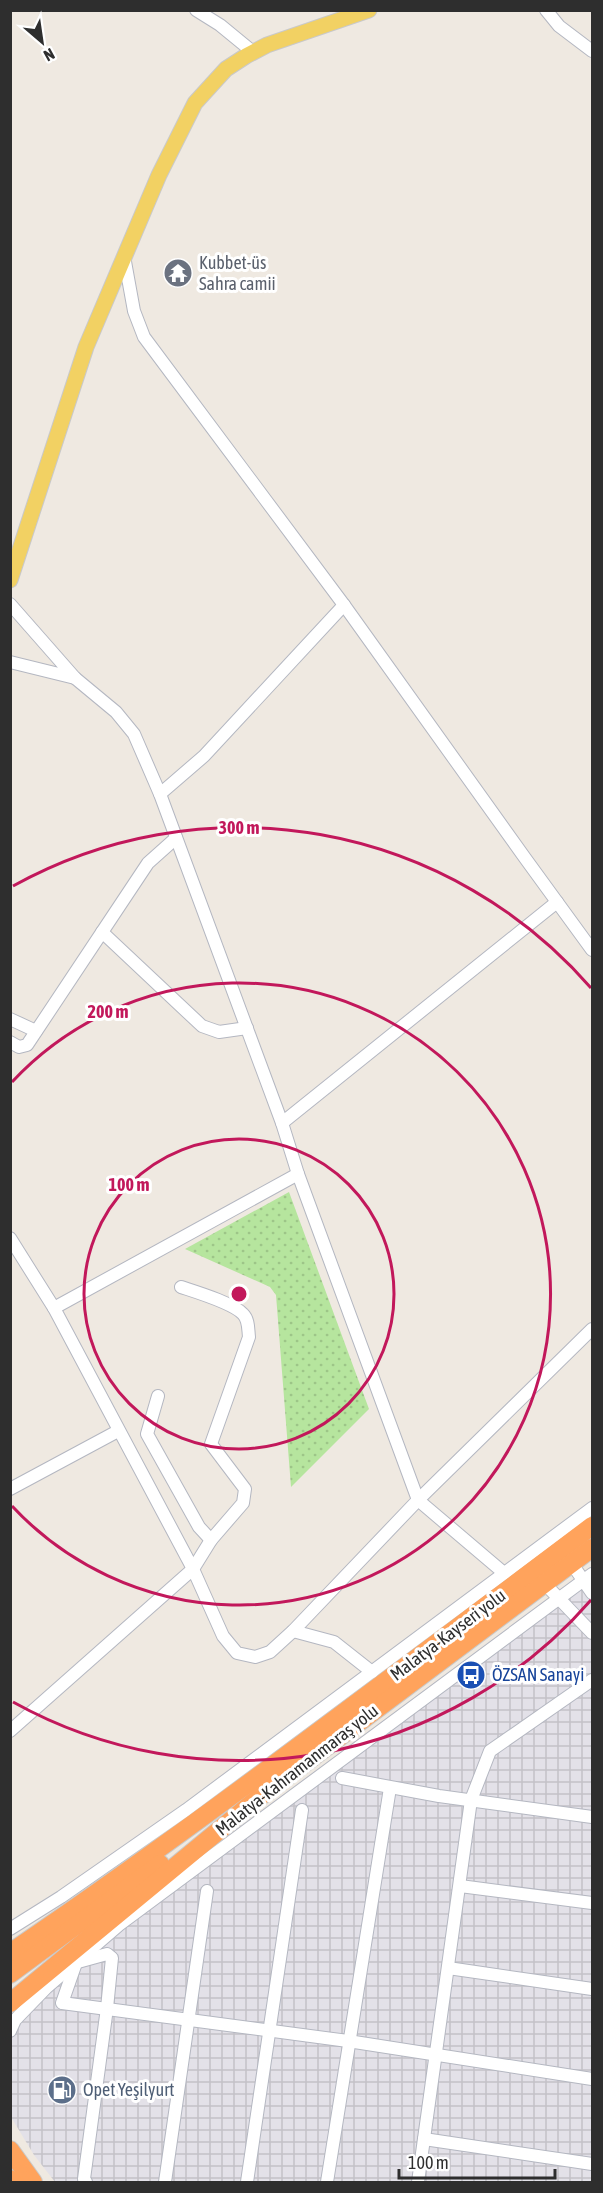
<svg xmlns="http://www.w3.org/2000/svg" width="603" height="2193" font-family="'Asap Condensed',sans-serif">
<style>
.industrial{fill:url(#industrial-grid)}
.green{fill:url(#green-dots)}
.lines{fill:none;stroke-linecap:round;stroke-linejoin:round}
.minor-casing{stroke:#b4b7c1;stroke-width:14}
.major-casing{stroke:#c9c9c9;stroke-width:17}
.highway-casing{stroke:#c9c9c9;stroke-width:20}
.minor{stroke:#fff;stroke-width:12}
.major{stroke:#f2d163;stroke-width:15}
.highway{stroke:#ffa35c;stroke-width:18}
.ring{fill:none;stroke:#c2185b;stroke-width:3}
.labels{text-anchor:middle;stroke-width:6;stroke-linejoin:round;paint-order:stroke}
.worship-label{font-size:18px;fill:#5b616d;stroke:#fff;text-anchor:start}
.street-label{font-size:18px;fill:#2e2e2e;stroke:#fff}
.transit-label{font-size:18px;fill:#164399;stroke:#fff;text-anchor:start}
.service-label{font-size:18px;fill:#4e5e75;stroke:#fff;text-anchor:start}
.centre{fill:#c2185b;stroke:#fff;stroke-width:3}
.ring-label{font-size:18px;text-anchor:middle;font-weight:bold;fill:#c2185b;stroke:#fff;stroke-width:6;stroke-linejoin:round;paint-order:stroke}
</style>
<defs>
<pattern id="industrial-grid" width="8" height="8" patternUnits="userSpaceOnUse" patternTransform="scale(1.5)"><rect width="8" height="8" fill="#e3e1e8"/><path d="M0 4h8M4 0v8" fill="none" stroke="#c3c1c7"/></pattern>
<pattern id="green-dots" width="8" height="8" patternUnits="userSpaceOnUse" patternTransform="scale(1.5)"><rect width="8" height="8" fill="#b6e59e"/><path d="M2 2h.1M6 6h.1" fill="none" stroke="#9dc588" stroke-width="1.8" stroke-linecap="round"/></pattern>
</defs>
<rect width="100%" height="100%" fill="#efe9e1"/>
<path class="industrial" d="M592,1578V2182H55L34,2155L11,2117V2041L18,2024L93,1950Z"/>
<path class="green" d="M289,1192L369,1409L291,1487L276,1295L270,1287L185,1249Z"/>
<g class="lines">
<g class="minor-casing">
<g id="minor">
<path d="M196,10L220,25L253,52"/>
<path d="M546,10L559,26L592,51"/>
<path d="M124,256L134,311L144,337L344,605L525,858L592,950"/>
<path d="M10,604L75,678L10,662"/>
<path d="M75,678L116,712L134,734L160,794L282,1123L298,1174L418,1500L504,1573"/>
<path d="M160,794L204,756L344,605"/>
<path d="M102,932L202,1026L219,1032L247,1028"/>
<path d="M10,1019L36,1031"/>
<path d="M10,1042L19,1047L27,1045L148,863L176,838"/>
<path d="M282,1123L557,902"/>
<path d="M10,1238L54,1308L193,1569L223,1636L237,1653L255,1657L270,1652L293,1631L418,1500L592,1329"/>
<path d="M54,1308L298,1174"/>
<path d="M158,1396L147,1434L199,1527L211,1540"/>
<path d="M10,1489L118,1431"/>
<path d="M572,1564L592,1593"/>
<path d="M545,1584L592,1633"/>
<path d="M293,1631L334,1642L372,1672"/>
<path d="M10,1731L193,1569L211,1540L243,1503L245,1489L211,1444L249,1337C248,1329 249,1320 243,1314C233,1303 196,1292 181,1287"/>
<path d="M342,1778L439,1796L592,1817"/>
<path d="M460,1886L592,1903"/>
<path d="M10,1929L61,1897L186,1810L592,1508"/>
<path d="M78,1962L107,1954L112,1958L107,2008L84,2179L86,2182"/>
<path d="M76,1963L62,2003L348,2041L592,2079"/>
<path d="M448,1968L592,1989"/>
<path d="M10,2031L15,2020L46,1988L119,1925L592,1574"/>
<path d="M424,2139L592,2164"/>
<path d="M165,2182L207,1891"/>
<path d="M247,2182L302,1810"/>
<path d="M327,2182L390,1788"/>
<path d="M418,2182L471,1800L490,1751L592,1680"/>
</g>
</g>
<g class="major-casing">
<path id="major" d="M10,580L86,347L159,175L195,103L226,69L246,56L267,45L369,10"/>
</g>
<g class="highway-casing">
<g id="highway">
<path d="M10,1953C209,1817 400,1670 592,1526"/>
<path d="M10,1974L160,1864"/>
<path d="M10,2003L263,1794L592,1548"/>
<path d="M10,2150L33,2182"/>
<path d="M10,2179L13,2182"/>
</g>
</g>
<use href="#minor" class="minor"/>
<use href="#major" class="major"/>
<use href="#highway" class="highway"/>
</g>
<g class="ring">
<circle cx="239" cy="1294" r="155"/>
<path d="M12 1082A311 311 0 1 1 12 1506"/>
<path d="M591 1600A466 466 0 0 1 13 1702M13 886A466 466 0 0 1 591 988"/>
</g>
<defs>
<g id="temple-disc" transform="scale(1.5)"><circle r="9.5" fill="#6b7280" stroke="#fff"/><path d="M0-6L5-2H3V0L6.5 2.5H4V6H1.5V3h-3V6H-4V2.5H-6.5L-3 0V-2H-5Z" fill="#fff"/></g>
<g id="bus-disc" transform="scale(1.5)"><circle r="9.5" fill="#1a4fb4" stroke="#fff"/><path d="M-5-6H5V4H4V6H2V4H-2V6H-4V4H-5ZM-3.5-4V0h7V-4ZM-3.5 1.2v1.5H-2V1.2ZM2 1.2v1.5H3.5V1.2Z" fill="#fff"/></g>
<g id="fuel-disc" transform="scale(1.5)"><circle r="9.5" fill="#5c6f8a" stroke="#fff"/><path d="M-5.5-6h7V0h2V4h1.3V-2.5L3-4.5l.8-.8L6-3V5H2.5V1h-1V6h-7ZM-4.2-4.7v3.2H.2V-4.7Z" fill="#fff"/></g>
</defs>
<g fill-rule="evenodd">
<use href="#temple-disc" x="178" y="273"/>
<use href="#bus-disc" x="471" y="1675"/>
<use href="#fuel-disc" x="62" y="2090"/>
</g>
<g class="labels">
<g class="worship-label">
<text x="199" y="269">Kubbet-üs<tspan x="199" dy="21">Sahra camii</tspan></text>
</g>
<g class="street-label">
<text transform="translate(448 1635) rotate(-37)" y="6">Malatya-Kayseri yolu</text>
<text transform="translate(297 1770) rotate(-38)" y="6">Malatya-Kahramanmaraş yolu</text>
</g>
<g class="transit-label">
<text x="492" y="1681">ÖZSAN Sanayi</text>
</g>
<g class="service-label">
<text x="83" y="2096">Opet Yeşilyurt</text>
</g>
</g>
<circle cx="239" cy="1294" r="9" class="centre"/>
<g class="ring-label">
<text x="239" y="834">300 m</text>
<text x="108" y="1018">200 m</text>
<text x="129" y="1191">100 m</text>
</g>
<rect width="603" height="2193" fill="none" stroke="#2e2e2e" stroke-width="24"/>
<g transform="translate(42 42) rotate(151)" stroke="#ffffff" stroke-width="4.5" paint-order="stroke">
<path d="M0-4.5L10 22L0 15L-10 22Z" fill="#2e2e2e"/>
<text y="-9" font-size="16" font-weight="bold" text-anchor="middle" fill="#2e2e2e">N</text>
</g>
<path d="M399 2169v9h156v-9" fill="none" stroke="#2e2e2e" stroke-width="3"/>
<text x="408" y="2169" font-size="18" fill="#2e2e2e" stroke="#ffffff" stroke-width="4.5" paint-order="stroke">100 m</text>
</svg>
